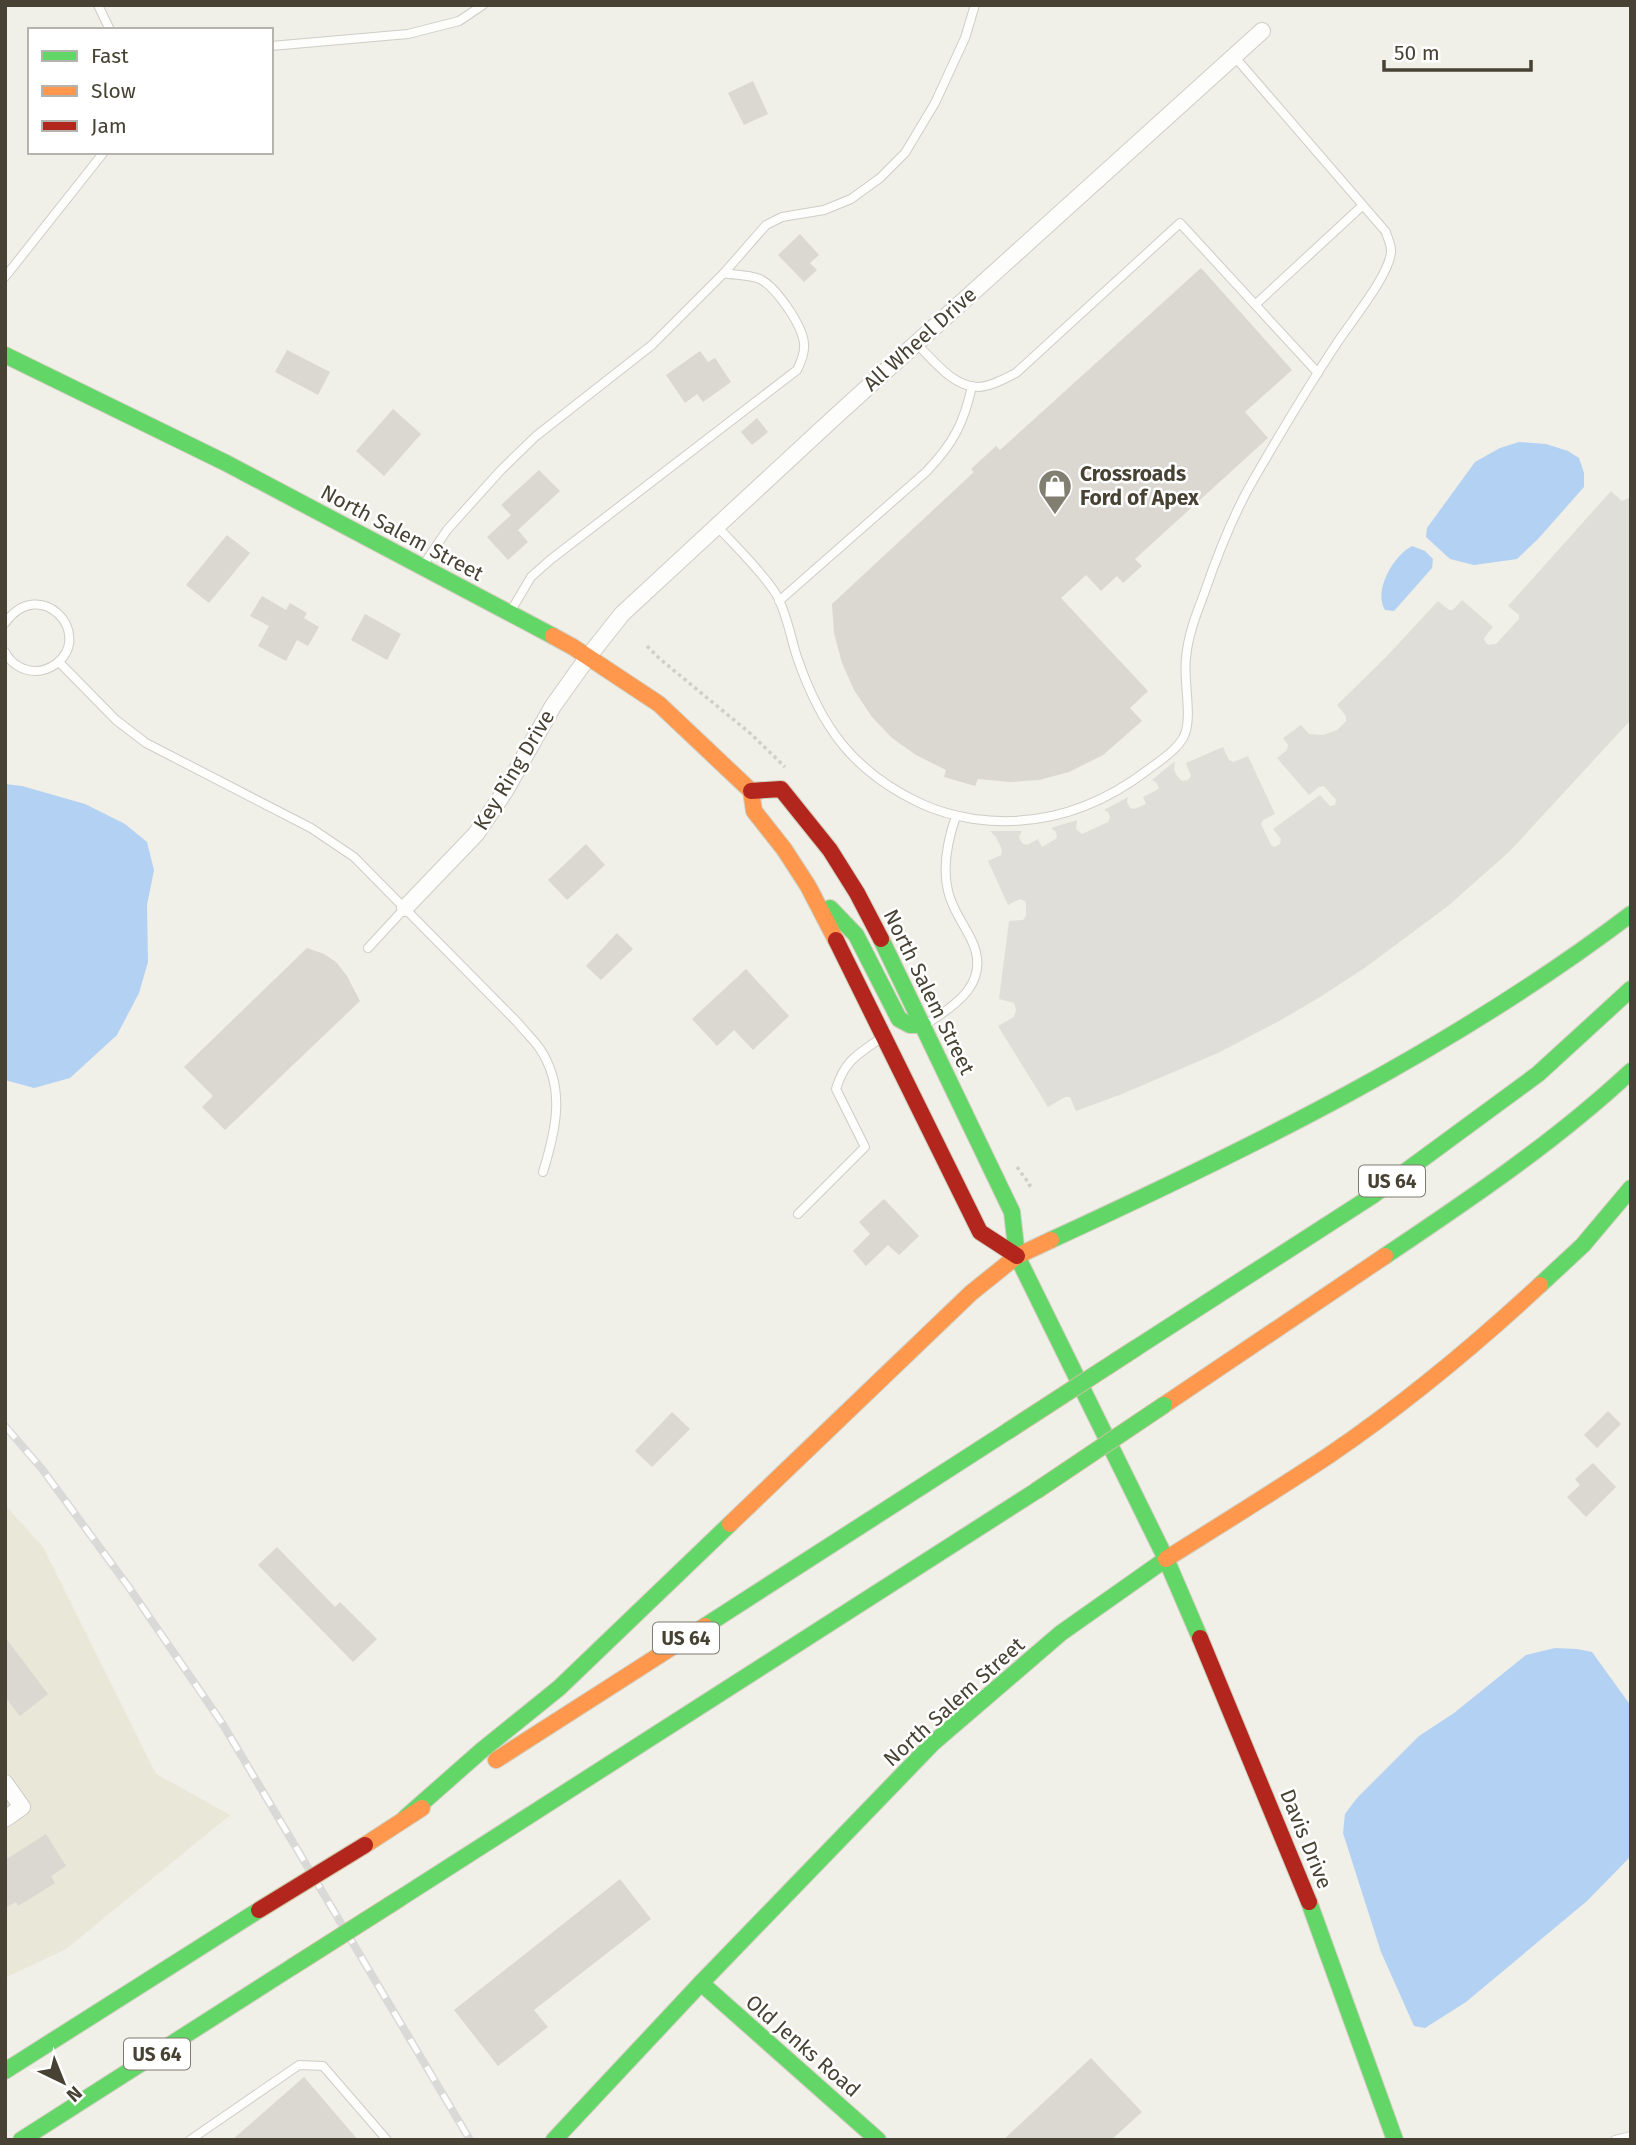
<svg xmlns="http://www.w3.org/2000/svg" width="1636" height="2145" font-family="'Fira Sans',sans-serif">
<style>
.residential{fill:#e9e7d8}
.parking{fill:#dfded8}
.water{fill:#b3d1f3}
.building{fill:#dad8d0}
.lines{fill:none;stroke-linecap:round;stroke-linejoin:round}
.lane-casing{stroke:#cecdc6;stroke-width:10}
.street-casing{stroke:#cecdc6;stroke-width:18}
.fast-casing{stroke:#d0cebe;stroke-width:18}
.slow-casing{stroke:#d0cebe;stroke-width:18}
.jam-casing{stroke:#d0cebe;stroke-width:18}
.path{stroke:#d1cfc9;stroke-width:3.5;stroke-dasharray:3.5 3.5;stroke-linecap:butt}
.lane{stroke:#fdfdfc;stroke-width:8}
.street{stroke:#fdfdfc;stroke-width:16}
.fast{stroke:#63d668;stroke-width:16}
.slow{stroke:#ff974d;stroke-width:16}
.jam{stroke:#b3261e;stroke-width:16}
.rail-casing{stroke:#d9d9d8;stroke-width:8}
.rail{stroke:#fff;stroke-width:5;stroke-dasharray:16;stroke-linecap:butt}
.fast-bridge-casing{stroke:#cbc1a0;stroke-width:18;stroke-linecap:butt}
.jam-bridge-casing{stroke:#cbc1a0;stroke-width:18;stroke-linecap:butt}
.fast-bridge{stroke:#63d668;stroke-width:16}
.jam-bridge{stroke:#b3261e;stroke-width:16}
.labels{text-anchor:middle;stroke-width:5;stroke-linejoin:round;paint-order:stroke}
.shield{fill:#fff;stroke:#7e7b70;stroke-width:2}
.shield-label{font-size:19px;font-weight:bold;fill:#474233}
.street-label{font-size:21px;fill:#474233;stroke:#fff}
.poi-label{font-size:21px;font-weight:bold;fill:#474233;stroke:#fff;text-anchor:start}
</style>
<rect width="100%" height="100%" fill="#f0efe8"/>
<path class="residential" d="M5,1505L43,1547L156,1774L230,1815L66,1949L5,1978Z"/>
<path class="parking" d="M1611,491L1622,501L1631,497V720L1615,737L1510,851L1448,906L1366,967L1320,997L1281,1020L1218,1053L1122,1094L1076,1111L1070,1097H1065L1048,1107L998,1026L1014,1017L1016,1010L1014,1003L999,999L1009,921L1023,920L1026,916V905L1025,901L1020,899L1008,905L988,861L1001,855L1002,850L996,837L990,831H1022L1019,837L1022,843L1027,845L1038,839L1042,847L1057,838L1056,832L1051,828L1077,820L1076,829L1082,834L1108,822L1110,817L1108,812L1104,810L1128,797L1127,802L1130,808L1134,809L1146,804L1143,797L1155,791L1159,788L1156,782L1152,780L1175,761L1174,769L1177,776L1182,781L1188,780L1191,776L1186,763L1223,747L1229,760L1233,762L1248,756L1275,814L1263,820L1261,824L1271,845L1275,847L1280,844L1281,839L1273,829L1320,795L1330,806L1335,805L1336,800L1324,786L1319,787L1309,795L1277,758L1287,750L1288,745L1283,738L1301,725L1309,734L1323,735L1337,730L1346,721V716L1337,705L1386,657L1438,601L1449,610H1453L1462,600L1493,627L1484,638L1485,642L1489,645L1496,644L1519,619V615L1508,606Z"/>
<g class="water">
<path d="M1519,442L1546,444L1568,451L1579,458L1584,473V487L1538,539L1517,559L1474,565L1450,559L1426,537L1427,528L1475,462L1500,448Z"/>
<path d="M1412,546L1425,551L1433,559L1432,568L1394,611L1385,610C1373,591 1393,556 1412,546Z"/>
<path d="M5,784L22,786L85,804L125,824L147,842L154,870L147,905L148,962L139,993L117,1035L70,1078L34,1088L5,1080Z"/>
<path d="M1555,1648L1577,1649L1592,1652L1631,1706V1856L1587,1901L1466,2002L1425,2028L1414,2026L1381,1952L1343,1833L1345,1814L1357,1798L1419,1736L1454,1713L1526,1655Z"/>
</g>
<g class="building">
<path d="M753,81L768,114L744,125L728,93Z"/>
<path d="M800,234L819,255L810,263L817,270L804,282L778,255Z"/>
<path d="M1201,268L1292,370L1245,412L1268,438L1135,559L1142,566L1123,583L1117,576L1101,591L1086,575L1061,598L1148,691L1130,708L1142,721L1103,755L1069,772L1039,780L1010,782L978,779L975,786L944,777L946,770L916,755L892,738L872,717L854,690L842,663L834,633L832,604L974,472L971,469L996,446L1000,450Z"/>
<path d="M287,350L330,372L318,395L275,372Z"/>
<path d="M700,351L708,362L715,358L731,382L703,402L697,394L685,403L666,375Z"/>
<path d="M393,409L421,434L384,476L356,451Z"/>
<path d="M757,418L768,432L752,445L741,432Z"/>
<path d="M539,470L560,491L518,530L528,542L508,560L487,537L511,515L501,505Z"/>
<path d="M227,535L250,553L209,603L186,585Z"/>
<path d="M262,596L286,610L290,603L307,613L304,618L319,627L308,646L297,640L286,661L258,646L269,626L250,616Z"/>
<path d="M365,614L401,634L387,660L351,640Z"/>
<path d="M586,844L605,865L567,900L548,880Z"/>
<path d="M617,933L633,949L601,980L586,966Z"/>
<path d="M307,948L324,954L336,962L347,976L360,1001L225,1130L202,1107L213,1096L184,1067Z"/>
<path d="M746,969L789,1016L753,1050L734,1030L717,1046L692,1019Z"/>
<path d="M884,1199L919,1236L899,1255L888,1245L866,1266L853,1251L870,1234L859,1222Z"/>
<path d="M1608,1411L1621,1424L1597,1448L1584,1435Z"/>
<path d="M672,1412L690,1429L652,1467L635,1451Z"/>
<path d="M1593,1463L1616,1487L1586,1517L1567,1497L1580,1485L1575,1479Z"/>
<path d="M277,1547L335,1607L340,1602L377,1639L353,1662L258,1565Z"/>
<path d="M5,1637L48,1694L20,1716L5,1697Z"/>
<path d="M46,1834L66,1866L51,1876L55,1883L18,1906L16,1902L5,1908V1860Z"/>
<path d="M620,1879L651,1919L534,2010L548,2027L498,2066L454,2010Z"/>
<path d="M1091,2058L1142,2112L1111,2140H1003Z"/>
<path d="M304,2077L358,2140H232Z"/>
</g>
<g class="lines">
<g class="lane-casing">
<g id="lane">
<path d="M98,5L110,30"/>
<path d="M271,46L408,34L459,21L483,5"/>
<path d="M5,277L104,152"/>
<path d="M1256,304L1362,206"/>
<path d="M916,343C932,359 954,388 979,387C992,386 1004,379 1016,373L1180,223L1318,373"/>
<path d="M716,525C734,545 762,571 776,594C787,613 790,636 797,657C821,727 853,772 922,804C939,812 956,816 974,819C1040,828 1097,809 1149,769C1161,760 1178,749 1184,736C1193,718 1183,680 1186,658C1188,635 1196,615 1204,594C1218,553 1233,514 1255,477C1281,432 1308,387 1337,343C1350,323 1392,272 1391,250C1391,244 1387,237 1386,232L1234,56"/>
<path d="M424,564L447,530L501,470L536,436L652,345L724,273L766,225L782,217L824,210L851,199L880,178L905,153L935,103L965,38L975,5"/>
<path d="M779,601L926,472C953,444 964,423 972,386"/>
<path d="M512,609L531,577L550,560L797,370C801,362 805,353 804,344C803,326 774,283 757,278C747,275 734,275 724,273"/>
<path d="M5,623C40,574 95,634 56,664C50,668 43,671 36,671C23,671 11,664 5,652"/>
<path d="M59,662L116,720L146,743L311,828L354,857L518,1023C525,1032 534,1040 540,1049C566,1088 556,1130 543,1172"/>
<path d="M368,948L405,908"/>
<path d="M926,1024C957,1005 992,981 971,939C963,923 952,909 948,891C942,866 948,839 956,816"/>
<path d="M798,1214L865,1147L836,1089C845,1060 857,1055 881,1038"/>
<path d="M190,2140L299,2065L323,2066L387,2140"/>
<path d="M1615,2140L1631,2136"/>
</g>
</g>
<g class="street-casing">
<g id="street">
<path d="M405,908L476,834L505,791L553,706L588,657L622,614L837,415L1262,31"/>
<path d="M5,1783L22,1807L5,1819"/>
</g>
</g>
<g class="fast-casing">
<g id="fast">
<path d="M5,355L226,463L553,636"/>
<path d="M830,908L856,935L899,1019L910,1025H923"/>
<path d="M881,939L1012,1212L1017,1256L1166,1559L1200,1638"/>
<path d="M1051,1240C1253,1147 1453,1049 1631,914"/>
<path d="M1385,1256C1470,1199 1556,1141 1631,1071"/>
<path d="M1540,1285L1583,1245L1631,1188"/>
<path d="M1136,1348L1372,1196L1538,1074L1631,989"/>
<path d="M705,1626L1008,1431"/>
<path d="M405,1818L481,1751L559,1688L730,1524"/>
<path d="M399,1899L1036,1491"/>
<path d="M1309,1902L1395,2140"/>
<path d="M701,1983L878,2140"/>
<path d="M5,2071L259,1910"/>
<path d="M21,2140L292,1967"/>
<path d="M554,2140L701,1983L933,1743L1061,1633L1166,1559"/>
</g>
</g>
<g class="slow-casing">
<g id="slow">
<path d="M553,636L573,647L659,704L751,791L754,811L784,849L808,886L836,940"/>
<path d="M1164,1405L1385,1256"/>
<path d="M730,1524L971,1293L1017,1256L1051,1240"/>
<path d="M1166,1559C1220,1525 1275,1491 1328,1456C1403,1405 1473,1347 1540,1285"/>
<path d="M496,1760L705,1626"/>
<path d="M365,1845L422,1808"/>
</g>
</g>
<g class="jam-casing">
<g id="jam">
<path d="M751,791L781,789L830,850L857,893L881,939"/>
<path d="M836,940L980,1232L1017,1256"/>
<path d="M1200,1638L1309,1902"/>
</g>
</g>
<g class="path">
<path d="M647,646L660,659L751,734L785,767"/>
<path d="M1017,1167L1030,1185L1026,1188"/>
</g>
<use href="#lane" class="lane"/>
<use href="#street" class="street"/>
<use href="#fast" class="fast"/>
<use href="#slow" class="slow"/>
<use href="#jam" class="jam"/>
<g class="rail-casing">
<path id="rail" d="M5,1426L42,1469L128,1586L222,1723L470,2140"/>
</g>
<use href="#rail" class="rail"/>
<g class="fast-bridge-casing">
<g id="fast-bridge">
<path d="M1008,1431L1136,1348"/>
<path d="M1036,1491L1164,1405"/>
<path d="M292,1967L399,1899"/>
</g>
</g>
<g class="jam-bridge-casing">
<path id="jam-bridge" d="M259,1910L365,1845"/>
</g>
<use href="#fast-bridge" class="fast-bridge"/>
<use href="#jam-bridge" class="jam-bridge"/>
</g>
<defs>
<g id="shop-pin" transform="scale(1.75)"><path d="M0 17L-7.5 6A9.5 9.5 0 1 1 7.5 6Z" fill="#827f72" stroke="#fff"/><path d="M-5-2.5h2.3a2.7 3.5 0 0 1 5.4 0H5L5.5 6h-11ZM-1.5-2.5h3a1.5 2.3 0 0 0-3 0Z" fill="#fff"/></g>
</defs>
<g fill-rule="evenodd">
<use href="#shop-pin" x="1055" y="486"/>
</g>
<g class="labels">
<g class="shield">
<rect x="1359" y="1165.5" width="66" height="31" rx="5"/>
<rect x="653" y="1622.5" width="66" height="31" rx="5"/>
<rect x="124" y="2038.5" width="66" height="31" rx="5"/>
</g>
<g class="shield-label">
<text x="1392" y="1188">US 64</text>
<text x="686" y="1645">US 64</text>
<text x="157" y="2061">US 64</text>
</g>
<g class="street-label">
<text transform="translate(920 339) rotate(-42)" y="7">All Wheel Drive</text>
<text transform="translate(402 533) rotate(28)" y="7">North Salem Street</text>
<text transform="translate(514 770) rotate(-59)" y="7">Key Ring Drive</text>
<text transform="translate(929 992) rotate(64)" y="7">North Salem Street</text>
<text transform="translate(954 1702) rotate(-42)" y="7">North Salem Street</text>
<text transform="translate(1306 1839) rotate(68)" y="7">Davis Drive</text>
<text transform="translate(803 2046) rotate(41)" y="7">Old Jenks Road</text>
</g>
<g class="poi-label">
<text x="1080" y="481">Crossroads<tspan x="1080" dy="24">Ford of Apex</tspan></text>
</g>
</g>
<rect width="1636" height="2145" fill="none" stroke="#474233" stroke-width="14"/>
<rect x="28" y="28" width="245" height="126" fill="#ffffff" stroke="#b5b3ad" stroke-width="2"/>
<rect x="42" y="51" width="35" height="10" fill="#63d668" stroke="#b5b3ad" stroke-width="2"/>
<text x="91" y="63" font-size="21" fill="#474233">Fast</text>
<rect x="42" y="86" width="35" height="10" fill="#ff974d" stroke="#b5b3ad" stroke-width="2"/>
<text x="91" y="98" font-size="21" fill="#474233">Slow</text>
<rect x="42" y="121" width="35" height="10" fill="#b3261e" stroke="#b5b3ad" stroke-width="2"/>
<text x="91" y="133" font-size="21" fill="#474233">Jam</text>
<g transform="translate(63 2082) rotate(137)" stroke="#ffffff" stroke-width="5" paint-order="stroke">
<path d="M0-5L12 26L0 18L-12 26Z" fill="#474233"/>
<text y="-10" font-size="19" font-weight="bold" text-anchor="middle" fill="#474233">N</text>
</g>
<path d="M1384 60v10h147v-10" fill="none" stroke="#474233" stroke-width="3.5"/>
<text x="1394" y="60" font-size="21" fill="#474233" stroke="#ffffff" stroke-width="5" paint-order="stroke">50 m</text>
</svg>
